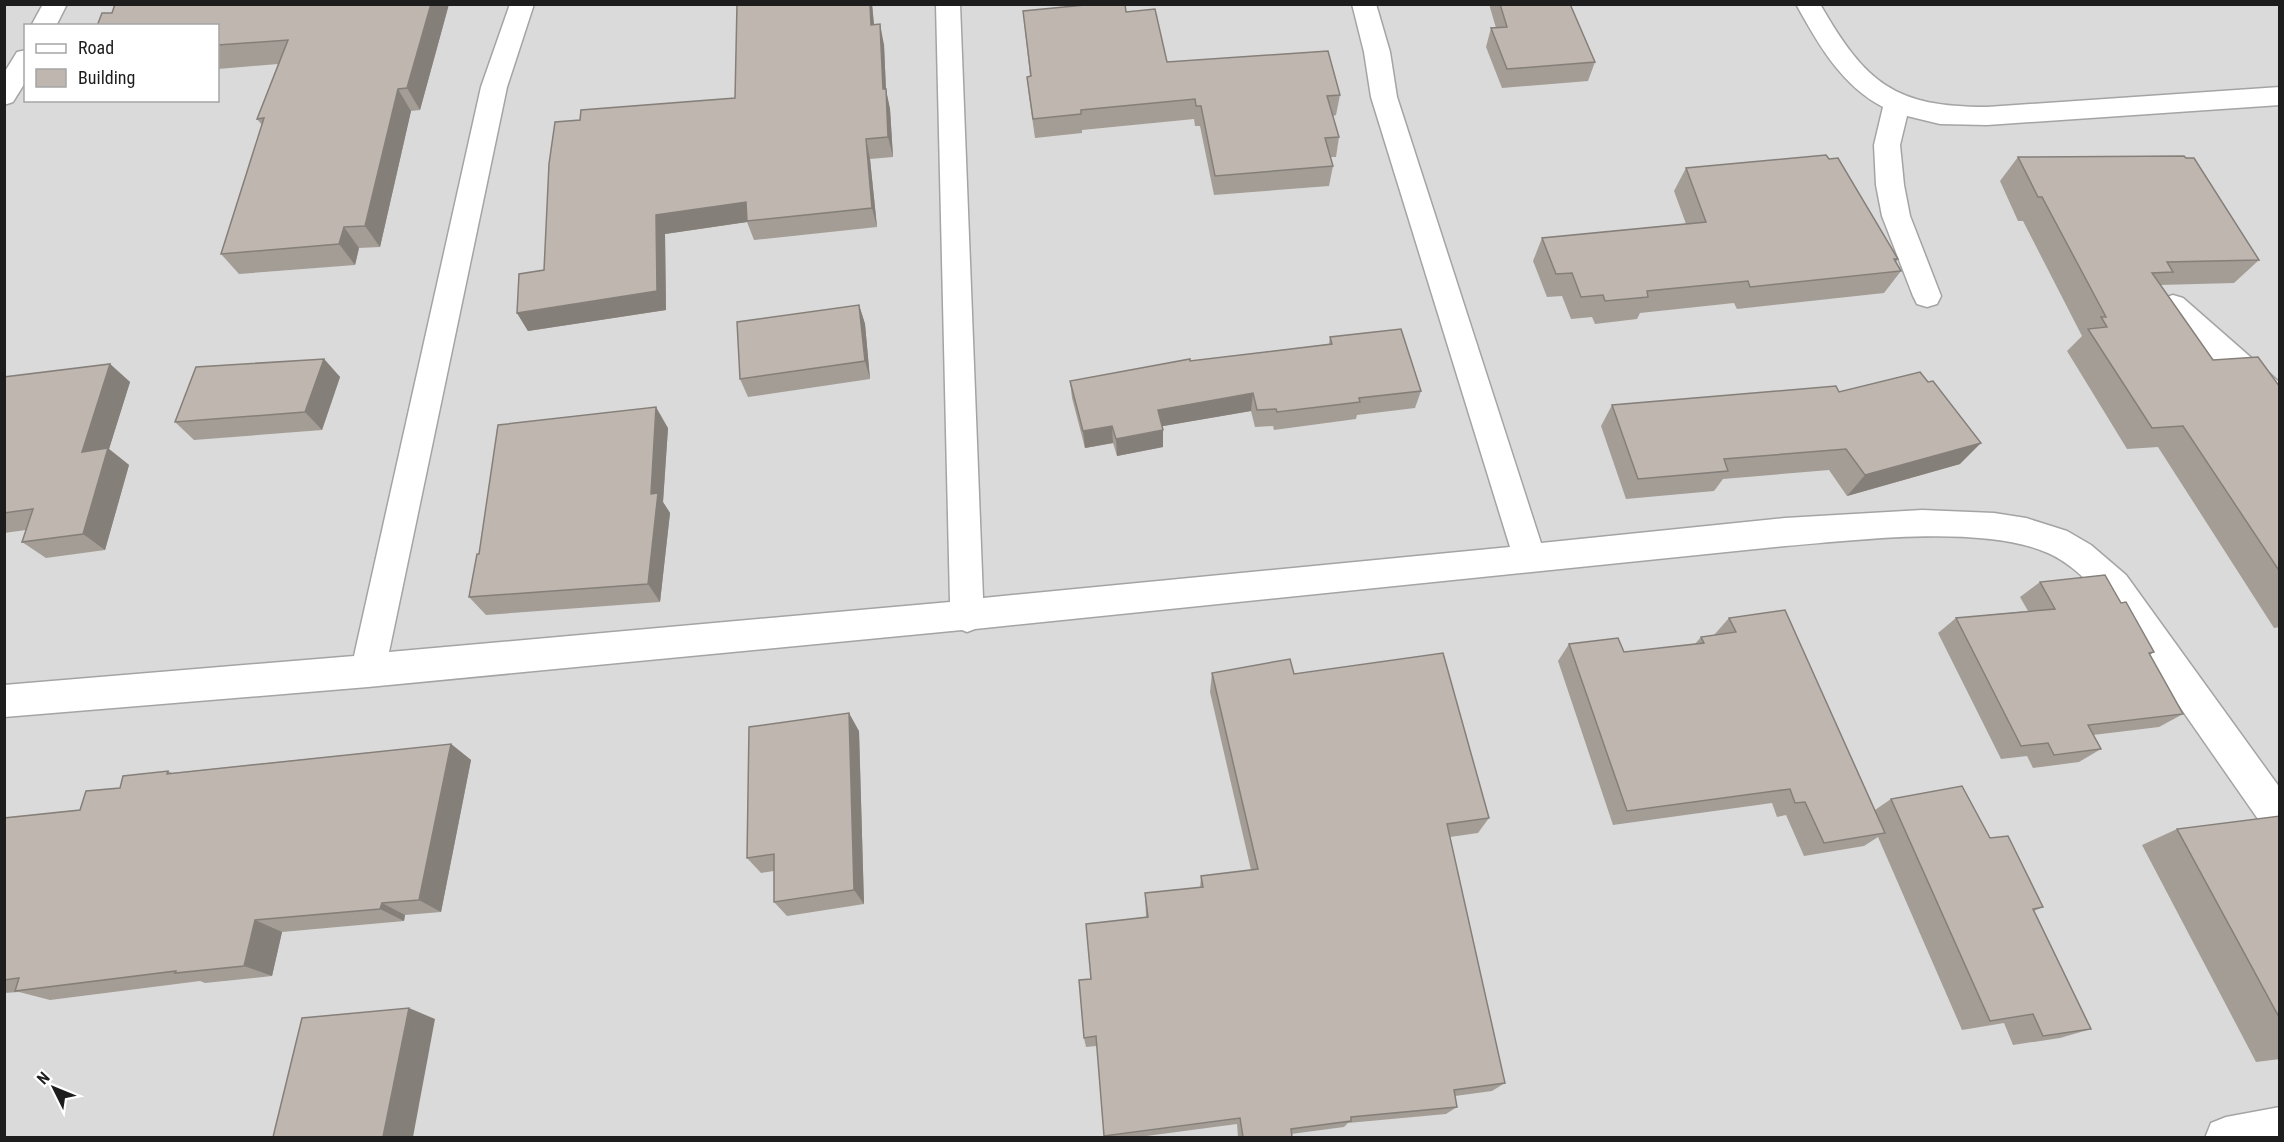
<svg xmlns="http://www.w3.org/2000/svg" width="2284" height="1142" font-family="'Roboto Condensed',sans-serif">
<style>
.residential{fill:#dbdada;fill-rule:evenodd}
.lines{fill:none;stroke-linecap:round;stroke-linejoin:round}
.minor-casing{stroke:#a4a4a4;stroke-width:3}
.minor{fill:#fff;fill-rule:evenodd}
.wall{fill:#a39d96}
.shaded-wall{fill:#857f7a}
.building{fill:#beb6af;stroke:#857f7a;stroke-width:1.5}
</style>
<rect width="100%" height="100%" fill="#eeeae3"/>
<path class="residential" d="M5,5H2279V1137H5ZM26,26H218V100H26Z"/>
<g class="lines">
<g class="minor-casing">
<g id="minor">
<path d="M43,4H67L56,26H31Z"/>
<path d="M510,4H534L507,87L389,652L950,602L936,4H960L983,598L1510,547L1371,97L1364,52L1352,4H1376L1390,52L1397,97L1541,543L1785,518L1922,510L1994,513L2026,518L2067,531L2091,545L2126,575L2280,788V837L2267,832L2102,595C2086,580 2069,562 2048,553C1982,524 1857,540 1785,546L975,629L967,632L962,630L368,687L4,717V685L354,656L481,87Z"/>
<path d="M1796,4H1820C1866,84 1895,107 1987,107L2280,87V105L1987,125L1940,124L1907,116L1900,145L1904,185L1910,216L1941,296L1937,304L1927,307L1917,304L1913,296L1882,216L1876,185L1874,145L1883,107C1842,86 1818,44 1796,4Z"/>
<path d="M26,50V81L13,102L4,105V73L17,52Z"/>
<path d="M2173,295L2183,298L2280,383V413L2269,410L2163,314L2159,306L2163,298Z"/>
<path d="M2280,1107V1138H2205L2211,1123L2226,1117Z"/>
</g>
</g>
<use href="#minor" class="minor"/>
</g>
<g class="wall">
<path d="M449,4L420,110L411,111L380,247L359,248L355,265L239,274L221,254L262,125L257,119L278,64L218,69V26Z"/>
<path d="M737,4H872L874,25L884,45L886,90L890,109L893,157L870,159L877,227L754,240L747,222L665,234L666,310L528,331L517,313L544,270L580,120L735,98Z"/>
<path d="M1489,4H1570L1595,62L1588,81L1502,88L1486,47L1491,28H1496Z"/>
<path d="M1023,11L1126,12L1167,62L1340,95L1336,115L1333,116L1339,137L1336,157H1330L1333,166L1329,186L1214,195L1200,126H1195L1194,119L1082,130V133L1035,138L1029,96L1027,77L1030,76Z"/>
<path d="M2018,157L2259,260L2234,283L2160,285L2213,360L2280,387V627L2274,628L2158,447L2127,449L2067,351L2082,336L2023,221H2018L2000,181Z"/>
<path d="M1686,168L1898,259L1896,262L1901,271L1884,293L1737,309L1734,303L1640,313L1637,319L1595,324L1592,317L1571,319L1562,296L1547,297L1533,261L1542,238L1686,224L1674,191Z"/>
<path d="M859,305L865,324L870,379L748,397L740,379Z"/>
<path d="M1330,337L1421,391L1415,408L1357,415L1356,419L1274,430L1273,426L1255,427L1251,411L1162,426L1163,447L1117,456L1113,443L1085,448L1072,398L1070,381L1190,361L1329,344Z"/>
<path d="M324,359L340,377L322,430L194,440L175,422Z"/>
<path d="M110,364L130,382L109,449L129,465L105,550L46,558L22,542L26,530L4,533V377Z"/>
<path d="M1839,392L1960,464L1847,496L1829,470L1723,479L1714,491L1626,499L1601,426L1612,405Z"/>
<path d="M668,428L663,502L670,513L660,602L486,615L469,597L479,554Z"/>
<path d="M2040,582L2121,603L2154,652L2150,655L2183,714L2159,727L2093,735L2101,749L2079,762L2033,768L2027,756L2001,759L1938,633L1956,618L2028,611L2020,597Z"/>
<path d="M1729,618L1875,810L1891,799L1990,838L2043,907L2034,911L2091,1029L2060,1038L2013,1045L2004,1023L1962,1030L1878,837L1864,846L1804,856L1786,815L1777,817L1772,803L1613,825L1558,661L1569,644L1624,652L1695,644L1701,637L1714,635Z"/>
<path d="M1212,673L1294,674L1489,818L1478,833L1450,837L1505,1083L1492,1091L1455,1096L1457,1107L1446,1114L1348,1123L1344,1127L1291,1134L1292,1137H1238L1237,1124L1139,1137H1104L1097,1046L1086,1047L1084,1038L1091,979L1146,917L1145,893L1200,888L1201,876L1251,870L1210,692Z"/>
<path d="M859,731L864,904L787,916L774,902V871L761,873L747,858Z"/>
<path d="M451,744L471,760L441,912L405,915L404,921L282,932L272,976L205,983L200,981L50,1000L19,992L4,993V818L80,810L120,788L168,771L172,773Z"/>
<path d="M2280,816V1059L2256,1062L2142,845L2177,829Z"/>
</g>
<g class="shaded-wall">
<path d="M431,4H449L420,110L407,88Z"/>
<path d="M870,4H872L876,45L871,25Z"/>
<path d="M880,24L884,45L886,90L890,109L893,157L888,137L883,89Z"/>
<path d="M398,89L411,111L380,247L365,226Z"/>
<path d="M866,139L870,159L877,227L872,208Z"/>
<path d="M746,202L747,222L665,234L666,310L528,331L517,313L656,215Z"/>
<path d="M344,227L359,248L355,265L339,244Z"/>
<path d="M859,305L865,324L870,379L865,361Z"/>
<path d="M324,359L340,377L322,430L305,412Z"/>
<path d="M110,364L130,382L109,449L129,465L105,550L83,534L82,452Z"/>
<path d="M1253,393L1251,411L1158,427V410Z"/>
<path d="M656,407L668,428L663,502L670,513L660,602L648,584L651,494Z"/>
<path d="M1112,426L1113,443L1085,448L1083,431Z"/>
<path d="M1163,430V447L1117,456L1116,439Z"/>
<path d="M1981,443L1960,464L1847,496L1865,475Z"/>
<path d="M849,713L859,731L864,904L854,890Z"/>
<path d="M451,744L471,760L441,912L419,900Z"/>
<path d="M382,903L405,915L404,921L380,909Z"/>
<path d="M255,920L282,932L272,976L244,966Z"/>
<path d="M409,1008L435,1019L413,1137H383Z"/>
</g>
<g class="building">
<path d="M115,4H431L407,88L398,89L365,226L344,227L339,244L221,254L264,118L257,119L288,40L218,45V26H97L102,13H112Z"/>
<path d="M737,4H870L871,25L880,24L883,89H886L888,137L866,139L872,208L747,221L746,202L656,215L657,291L517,313L519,274L544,270L549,164L555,122L580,120L581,110L735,98Z"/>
<path d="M1095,4H1125L1126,12L1155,9L1167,62L1328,51L1340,95L1327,96L1339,137L1325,138L1333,166L1215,176L1201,106H1196L1195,99L1081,110V114L1033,119L1027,77L1031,76L1023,11Z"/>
<path d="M1500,4H1570L1595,62L1507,69L1491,28L1507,27Z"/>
<path d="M1826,155L1829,159L1838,158L1898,259H1894L1901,271L1750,287L1748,281L1647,291L1648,297L1605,301L1603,295L1581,297L1572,273L1556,274L1542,238L1706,222L1686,168Z"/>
<path d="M2184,156L2186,158H2194L2259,260L2167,262L2173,272L2152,273L2213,360L2258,357L2280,387V572L2183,426L2152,428L2088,329L2107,327L2101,317H2106L2042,197H2038L2018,157Z"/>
<path d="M859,305L865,361L740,379L737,322Z"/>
<path d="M1401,329L1421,391L1359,398L1360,402L1277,412L1276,409L1257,410L1253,393L1158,410L1163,430L1116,439L1112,426L1083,431L1070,381L1190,359V361L1332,344L1330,337Z"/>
<path d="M324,359L305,412L175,422L196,367Z"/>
<path d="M110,364L82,452L108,448L83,534L22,542L33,509L4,513V377Z"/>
<path d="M1920,372L1928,382L1933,381L1981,443L1865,475L1846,449L1724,459L1728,471L1638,479L1612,405L1836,386L1839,392Z"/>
<path d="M656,407L651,494L658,493L648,584L469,597L477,554H479L498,425Z"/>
<path d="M2105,575L2121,603L2126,602L2154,652L2149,653L2183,714L2088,725L2101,749L2054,755L2048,743L2021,746L1956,618L2055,609L2040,582Z"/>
<path d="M1785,610L1885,833L1824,843L1805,802L1795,803L1790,789L1627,811L1569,644L1618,638L1624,652L1704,643L1701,637L1736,632L1729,618Z"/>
<path d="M1443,653L1489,818L1447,824L1505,1083L1454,1090L1457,1107L1351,1117V1121L1291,1129L1292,1137H1243L1240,1118L1104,1136L1096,1036L1084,1038L1079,980L1091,979L1086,924L1148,917L1145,893L1203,887L1201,876L1258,869L1212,673L1290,659L1294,674Z"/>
<path d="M849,713L854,890L774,902V854L747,858L749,727Z"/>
<path d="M451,744L419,900L382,903L380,909L255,920L244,966L175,973L176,971L15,991L19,978L4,980V818L80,810L86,791L120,788L123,776L168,771L167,774Z"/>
<path d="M1962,786L1990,838L2008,836L2043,907L2033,909L2091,1029L2043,1036L2033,1014L1990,1021L1891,799Z"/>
<path d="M2280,816V1019L2177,829Z"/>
<path d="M409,1008L383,1137H273L302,1018Z"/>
</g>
<rect width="2284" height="1142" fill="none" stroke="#1d1d1d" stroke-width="12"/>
<rect x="24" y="24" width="195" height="78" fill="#ffffff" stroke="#a5a5a5" stroke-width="1.5"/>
<rect x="36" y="44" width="30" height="9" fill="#ffffff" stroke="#a5a5a5" stroke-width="1.5"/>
<text x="78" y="54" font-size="18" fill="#1d1d1d">Road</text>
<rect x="36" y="69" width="30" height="18" fill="#beb6af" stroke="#a5a5a5" stroke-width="1.5"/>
<text x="78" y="84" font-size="18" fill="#1d1d1d">Building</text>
<g transform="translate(54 1088) rotate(313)" stroke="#ffffff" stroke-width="4.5" paint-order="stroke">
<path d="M0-4.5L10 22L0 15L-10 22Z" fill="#1d1d1d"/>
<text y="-9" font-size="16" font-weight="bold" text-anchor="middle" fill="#1d1d1d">N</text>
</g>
</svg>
